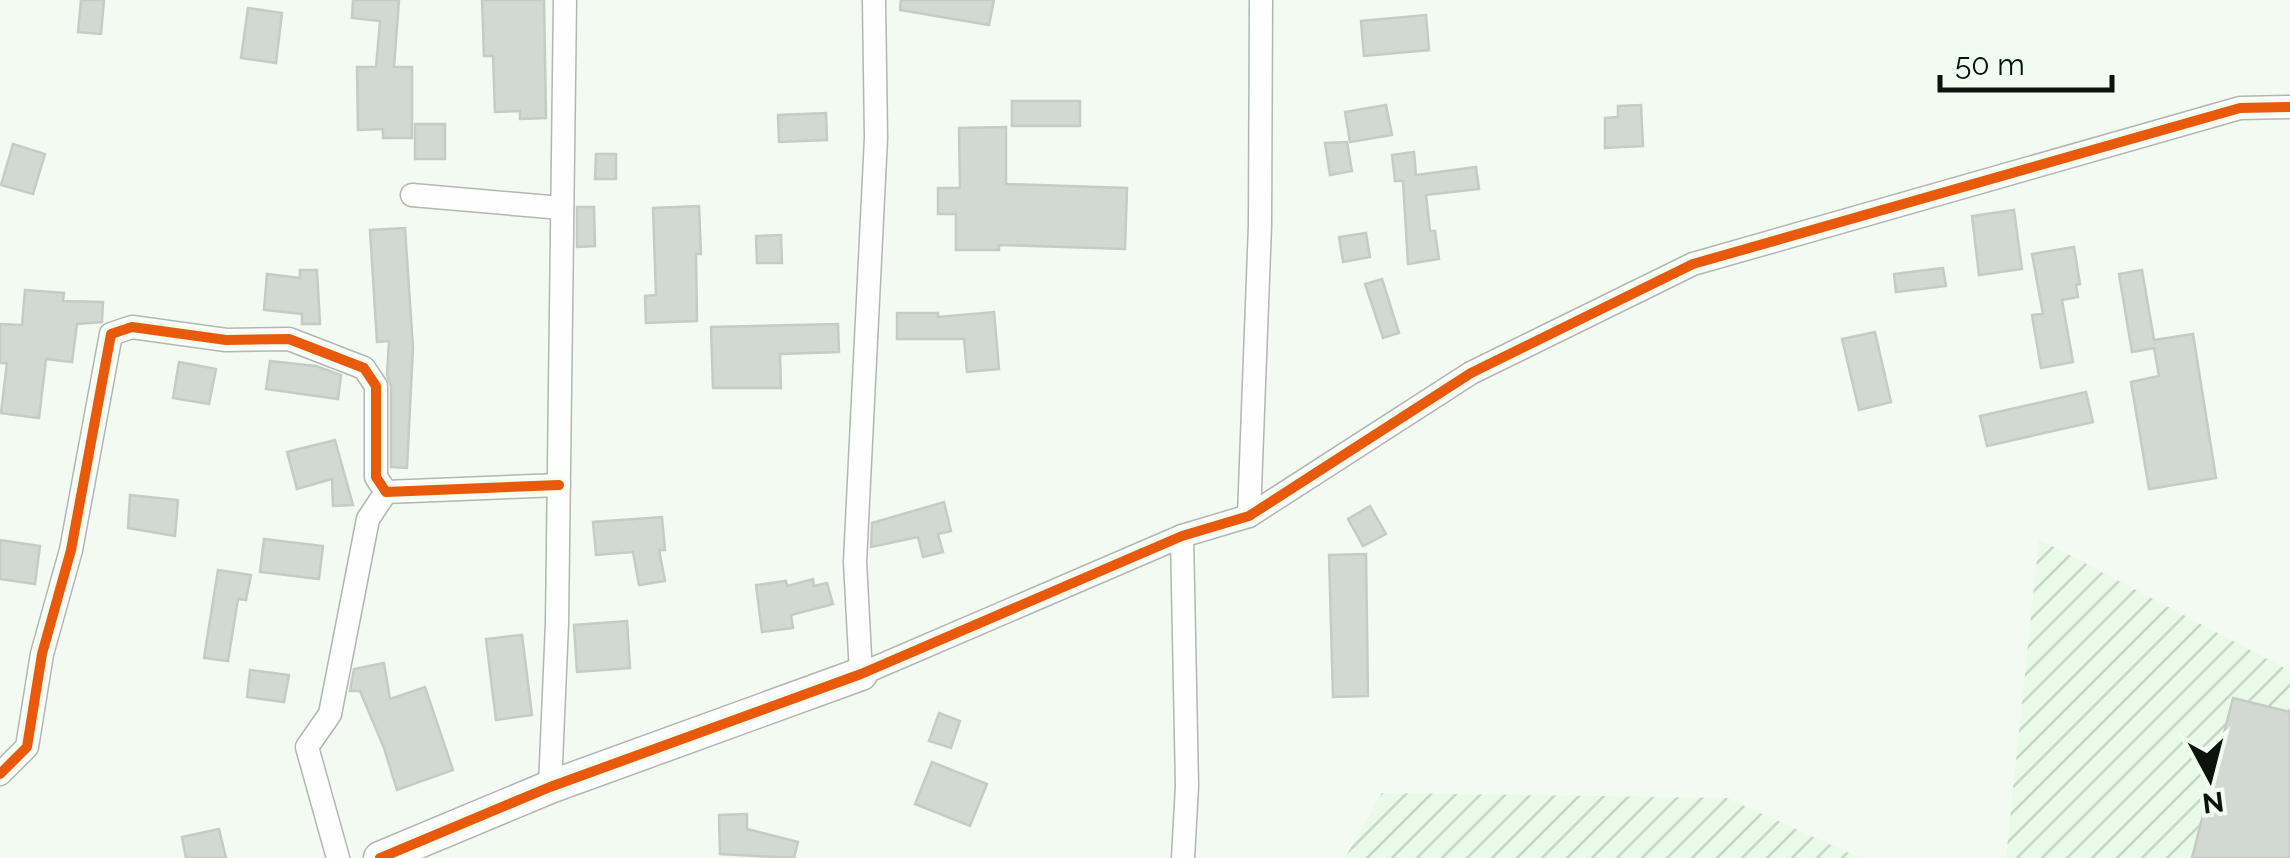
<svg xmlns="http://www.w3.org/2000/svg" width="2290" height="858" font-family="Raleway,sans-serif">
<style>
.industrial{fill:url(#industrial-furrows)}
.building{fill:#d2d8d2;stroke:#c5cbc5;stroke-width:2.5}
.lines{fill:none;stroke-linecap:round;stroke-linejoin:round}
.street-casing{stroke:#b1b7b1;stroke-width:25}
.secondary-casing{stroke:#b1b7b1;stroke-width:35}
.street{stroke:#fdfefd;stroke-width:22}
.secondary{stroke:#fdfefd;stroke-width:32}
.cycleway-casing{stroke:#effeef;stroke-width:16}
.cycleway{stroke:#e8590c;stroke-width:10}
</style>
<defs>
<pattern id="industrial-furrows" width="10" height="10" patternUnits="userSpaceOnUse" patternTransform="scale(2.5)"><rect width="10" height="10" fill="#e9fae9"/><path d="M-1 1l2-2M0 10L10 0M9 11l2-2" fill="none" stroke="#c7d5c7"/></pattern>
</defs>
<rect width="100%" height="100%" fill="#f2faf2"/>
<g class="industrial">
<path d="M2039,539L2290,671V858H2006Z"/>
<path d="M1382,793L1727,798L1860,858H1345Z"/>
</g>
<g class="building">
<path d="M81,0H104L101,34L78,32Z"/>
<path d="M353,0H399L394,67H412V138H383V129L358,130L357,67H376L380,21L352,18Z"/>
<path d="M482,0H544L546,118L520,119V111L495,112L493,56H484Z"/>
<path d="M901,0H994L989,25L900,10Z"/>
<path d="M248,8L282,13L276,63L241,58Z"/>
<path d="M1426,15L1429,50L1364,56L1361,21Z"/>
<rect x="1012" y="101" width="68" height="25"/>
<path d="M1386,105L1392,135L1350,142L1345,112Z"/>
<path d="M1641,105L1643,146L1605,148V118L1618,117V106Z"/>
<path d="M826,113L827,140L779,142L778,115Z"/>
<rect x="415" y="124" width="30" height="35"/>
<path d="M1006,127V184L1127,188L1125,249L999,245V250H956V214H938V188H960L959,128Z"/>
<path d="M1347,142L1352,171L1330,175L1325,143Z"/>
<path d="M13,144L45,154L33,194L1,185Z"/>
<path d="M1414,152L1416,175L1476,167L1479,189L1426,195L1430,231H1435L1439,259L1408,264L1403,181H1395L1392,155Z"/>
<path d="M596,154H616V179H595Z"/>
<path d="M699,206L701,254H696L697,321L646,323L645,296L656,295L653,208Z"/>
<path d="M577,207H594L595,246L577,247Z"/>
<path d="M2014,210L2022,269L1979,275L1972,216Z"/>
<path d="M405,228L413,348L407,468L391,467V386L387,375L389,341L377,342L370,230Z"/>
<path d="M1366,233L1370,257L1343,262L1339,237Z"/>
<path d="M781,235L782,263H757L756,236Z"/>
<path d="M2074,247L2080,284L2076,285L2078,297L2062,300L2073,362L2041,368L2032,315L2043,314L2032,254Z"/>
<path d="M1943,268L1946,286L1896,292L1894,274Z"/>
<path d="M300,270H317L320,324H302V314L264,310L267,274L300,278Z"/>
<path d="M2142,270L2154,340L2193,334L2216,478L2149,489L2131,382L2159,376L2154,348L2132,352L2119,274Z"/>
<path d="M1382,279L1399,333L1383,338L1365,284Z"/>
<path d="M25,290L64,293L63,301L103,302L102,322L77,324L72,362L46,359L39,418L1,413L7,363H0V324L22,325Z"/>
<path d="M994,312L999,369L967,372L964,339H897V313H938V317Z"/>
<path d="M838,324L839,352L780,354L781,388H713L711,327Z"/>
<path d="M1875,332L1891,402L1859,410L1842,339Z"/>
<path d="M270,361L316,366L341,375L338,399L266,389Z"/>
<path d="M179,362L216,369L209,404L173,398Z"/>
<path d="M2086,392L2093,422L1987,446L1980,416Z"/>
<path d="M335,440L338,451L353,505L333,506L332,479L297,489L287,452Z"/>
<path d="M130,495L178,500L175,536L128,528Z"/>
<path d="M944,502L951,531L938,534L943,552L923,557L918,537L871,547L872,523Z"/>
<path d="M1370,506L1386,534L1363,546L1348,519Z"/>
<path d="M662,517L665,550H659L665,581L639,585L633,552L596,555L593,522Z"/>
<path d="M264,539L323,546L319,579L260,572Z"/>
<path d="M0,540L40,546L35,584L0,579Z"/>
<path d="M1366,554L1368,696L1333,697L1329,555Z"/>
<path d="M218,570L251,575L246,600L238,599L228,661L204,658Z"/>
<path d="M813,579L814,586L827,583L833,604L791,615L793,628L762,632L756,585L786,581L787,586Z"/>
<path d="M627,621L630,668L577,672L574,625Z"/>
<path d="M522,635L532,715L496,720L486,639Z"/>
<path d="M384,663L390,699L425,687L453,770L397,790L384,748L360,691H350L354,669Z"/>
<path d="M250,670L289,675L284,702L247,697Z"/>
<path d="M2233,698L2290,712V858H2192Z"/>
<path d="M939,713L960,721L951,748L929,741Z"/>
<path d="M932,762L987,784L970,826L915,804Z"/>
<path d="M747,814V829L798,842L794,858L720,854L719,815Z"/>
<path d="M219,829L226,858H186L182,837Z"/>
</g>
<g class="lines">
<g class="street-casing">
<g id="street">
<path d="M874,0L876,138L855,562L861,674L1182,536L1249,516L1471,373L1693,264L2240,108L2290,107"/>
<path d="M412,195L561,208"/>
<path d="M1249,516L1260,225L1261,0"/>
<path d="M1182,536L1187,786L1183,858"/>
<path d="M0,774L27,747L42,654L71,550L111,334L132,327L226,340L289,339L364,368L376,386V477L386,492L559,485"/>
<path d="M550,787L557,623L565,0"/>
<path d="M338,858L307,747L330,714L368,519L386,492"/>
</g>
</g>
<g class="secondary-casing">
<path id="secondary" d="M380,858L550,787L861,674"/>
</g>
<use href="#street" class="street"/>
<use href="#secondary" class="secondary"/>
<g class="cycleway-casing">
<g id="cycleway">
<path d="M0,774L27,747L42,654L71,550L111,334L132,327L226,340L289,339L364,368L376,386V477L386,492L559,485"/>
<path d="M380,858L550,787L861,674L1182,536L1249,516L1471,373L1693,264L2240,108L2290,107"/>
</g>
</g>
<use href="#cycleway" class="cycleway"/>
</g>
<g transform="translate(2210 778) rotate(173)" stroke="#effeef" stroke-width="8" paint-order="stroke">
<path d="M0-8L18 38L0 25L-18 38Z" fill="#0c120c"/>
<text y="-15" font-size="28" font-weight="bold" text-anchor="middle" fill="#0c120c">N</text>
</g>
<path d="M1940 75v15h172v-15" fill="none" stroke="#0c120c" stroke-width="5"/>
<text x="1955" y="75" font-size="30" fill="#0c120c" stroke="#effeef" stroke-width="8" paint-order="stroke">50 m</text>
</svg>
